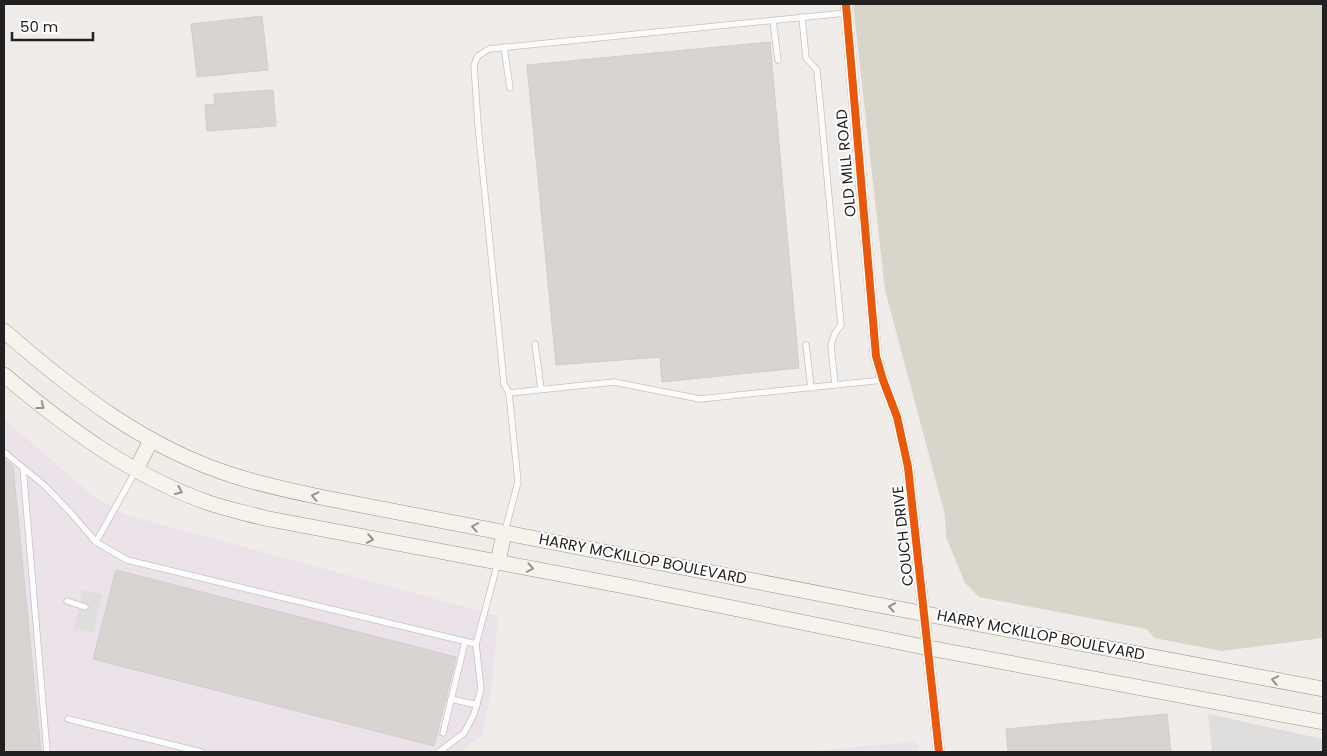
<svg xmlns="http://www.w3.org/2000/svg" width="1327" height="756" font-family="Poppins,sans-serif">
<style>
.industrial{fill:#ece2ea}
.construction{fill:#d8d5cb}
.parking{fill:#dfdedd}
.building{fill:#d7d4d2;stroke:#d2cdcb}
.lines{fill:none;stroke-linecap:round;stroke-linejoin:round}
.service-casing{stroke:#c5c3c2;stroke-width:7}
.minor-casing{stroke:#c5c3c2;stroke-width:12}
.secondary-casing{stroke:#9a9680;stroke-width:16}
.service{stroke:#fdfcfc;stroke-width:5.5}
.minor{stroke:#fdfcfc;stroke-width:11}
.secondary{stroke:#f5f3ec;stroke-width:15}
.cycleway-casing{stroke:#fff;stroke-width:11}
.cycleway{stroke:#e8590c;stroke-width:8}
.oneway{stroke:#969491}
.labels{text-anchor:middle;stroke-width:4;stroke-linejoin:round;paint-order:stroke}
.street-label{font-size:15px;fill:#212121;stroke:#fff}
</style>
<rect width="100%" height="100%" fill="#efece9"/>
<g class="industrial">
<path d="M4,419L94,497L126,515L498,616L491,695L482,735L461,752H4Z"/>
<path d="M917,741L918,752H802Z"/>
</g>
<path class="construction" d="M853,4H1323V638L1222,651L1154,638L1147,629L979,597L965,583L946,537L945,515L885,290Z"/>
<g class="parking">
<path d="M83,590L102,594L93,633L74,628Z"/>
<path d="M1208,714L1323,739V752H1212Z"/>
</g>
<g class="building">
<path d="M262,16L268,70L197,77L191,24Z"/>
<path d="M770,42L799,368L662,382L660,357L556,365L527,65Z"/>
<path d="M273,90L276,126L207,131L205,105L215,104L214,94Z"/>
<path d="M4,459L13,466L41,752H4Z"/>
<path d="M116,570L456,657L434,746L93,659Z"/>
<path d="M1167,714L1171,752H1008L1006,729Z"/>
</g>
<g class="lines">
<g class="service-casing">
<g id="service">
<path d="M846,13L489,49L478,56L474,65L478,125L504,384L509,393L614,382L700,399L883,380"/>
<path d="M802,17L806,58L817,70L841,325L835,333L831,345L835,385"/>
<path d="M773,21L778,60"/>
<path d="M504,47L510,88"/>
<path d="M535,344L541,389"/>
<path d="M806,345L811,388"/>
<path d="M4,452L45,486L70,512L96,542L135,472"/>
<path d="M23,468L47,752"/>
<path d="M505,531L518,482L509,393"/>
<path d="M96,542L127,560L476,644"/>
<path d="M67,601L85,607"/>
<path d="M451,699L477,705"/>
<path d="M68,719L201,752"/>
<path d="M443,733L465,642"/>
<path d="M439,752L464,733L474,714L481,689L476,644L498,562"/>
</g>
</g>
<g class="minor-casing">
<path id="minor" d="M846,4L876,356L883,380L897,417L908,467L939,752"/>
</g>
<g class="secondary-casing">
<g id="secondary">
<path d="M4,331C73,391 145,448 235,476C263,485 291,491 320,497L873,604L1323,689"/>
<path d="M4,375C66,427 131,476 209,503C227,509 246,513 264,518L624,586L929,648L1323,722"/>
<path d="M136,470L151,440"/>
<path d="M498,562L504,533"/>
</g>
</g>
<use href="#service" class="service"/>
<use href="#minor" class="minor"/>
<use href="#secondary" class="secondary"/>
<g class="cycleway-casing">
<path id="cycleway" d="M846,4L876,356L883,380L897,417L908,467L939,752"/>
</g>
<use href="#cycleway" class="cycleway"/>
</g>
<defs><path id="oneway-chevron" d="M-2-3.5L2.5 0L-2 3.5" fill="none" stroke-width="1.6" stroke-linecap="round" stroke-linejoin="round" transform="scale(1.25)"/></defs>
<g class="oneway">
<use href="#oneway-chevron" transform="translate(41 406) rotate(38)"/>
<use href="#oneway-chevron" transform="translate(179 491) rotate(23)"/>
<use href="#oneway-chevron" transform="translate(315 496) rotate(-167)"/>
<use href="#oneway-chevron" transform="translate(475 527) rotate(-169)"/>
<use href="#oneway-chevron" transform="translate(370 539) rotate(10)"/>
<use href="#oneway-chevron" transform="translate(530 568) rotate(11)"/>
<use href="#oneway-chevron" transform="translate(892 607) rotate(-170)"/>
<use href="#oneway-chevron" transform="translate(1275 680) rotate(-169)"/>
</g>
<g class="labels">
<g class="street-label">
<text transform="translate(846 163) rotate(-95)" y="5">OLD MILL ROAD</text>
<text transform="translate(903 536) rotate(-96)" y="5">COUCH DRIVE</text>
<text transform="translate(643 559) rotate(11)" y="5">HARRY MCKILLOP BOULEVARD</text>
<text transform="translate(1041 635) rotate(11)" y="5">HARRY MCKILLOP BOULEVARD</text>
</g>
</g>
<rect width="1327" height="756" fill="none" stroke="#212121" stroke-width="10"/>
<path d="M12 32v8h81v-8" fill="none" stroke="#212121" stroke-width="2.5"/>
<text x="20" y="32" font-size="15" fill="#212121" stroke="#ffffff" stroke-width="4" paint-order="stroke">50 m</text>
</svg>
